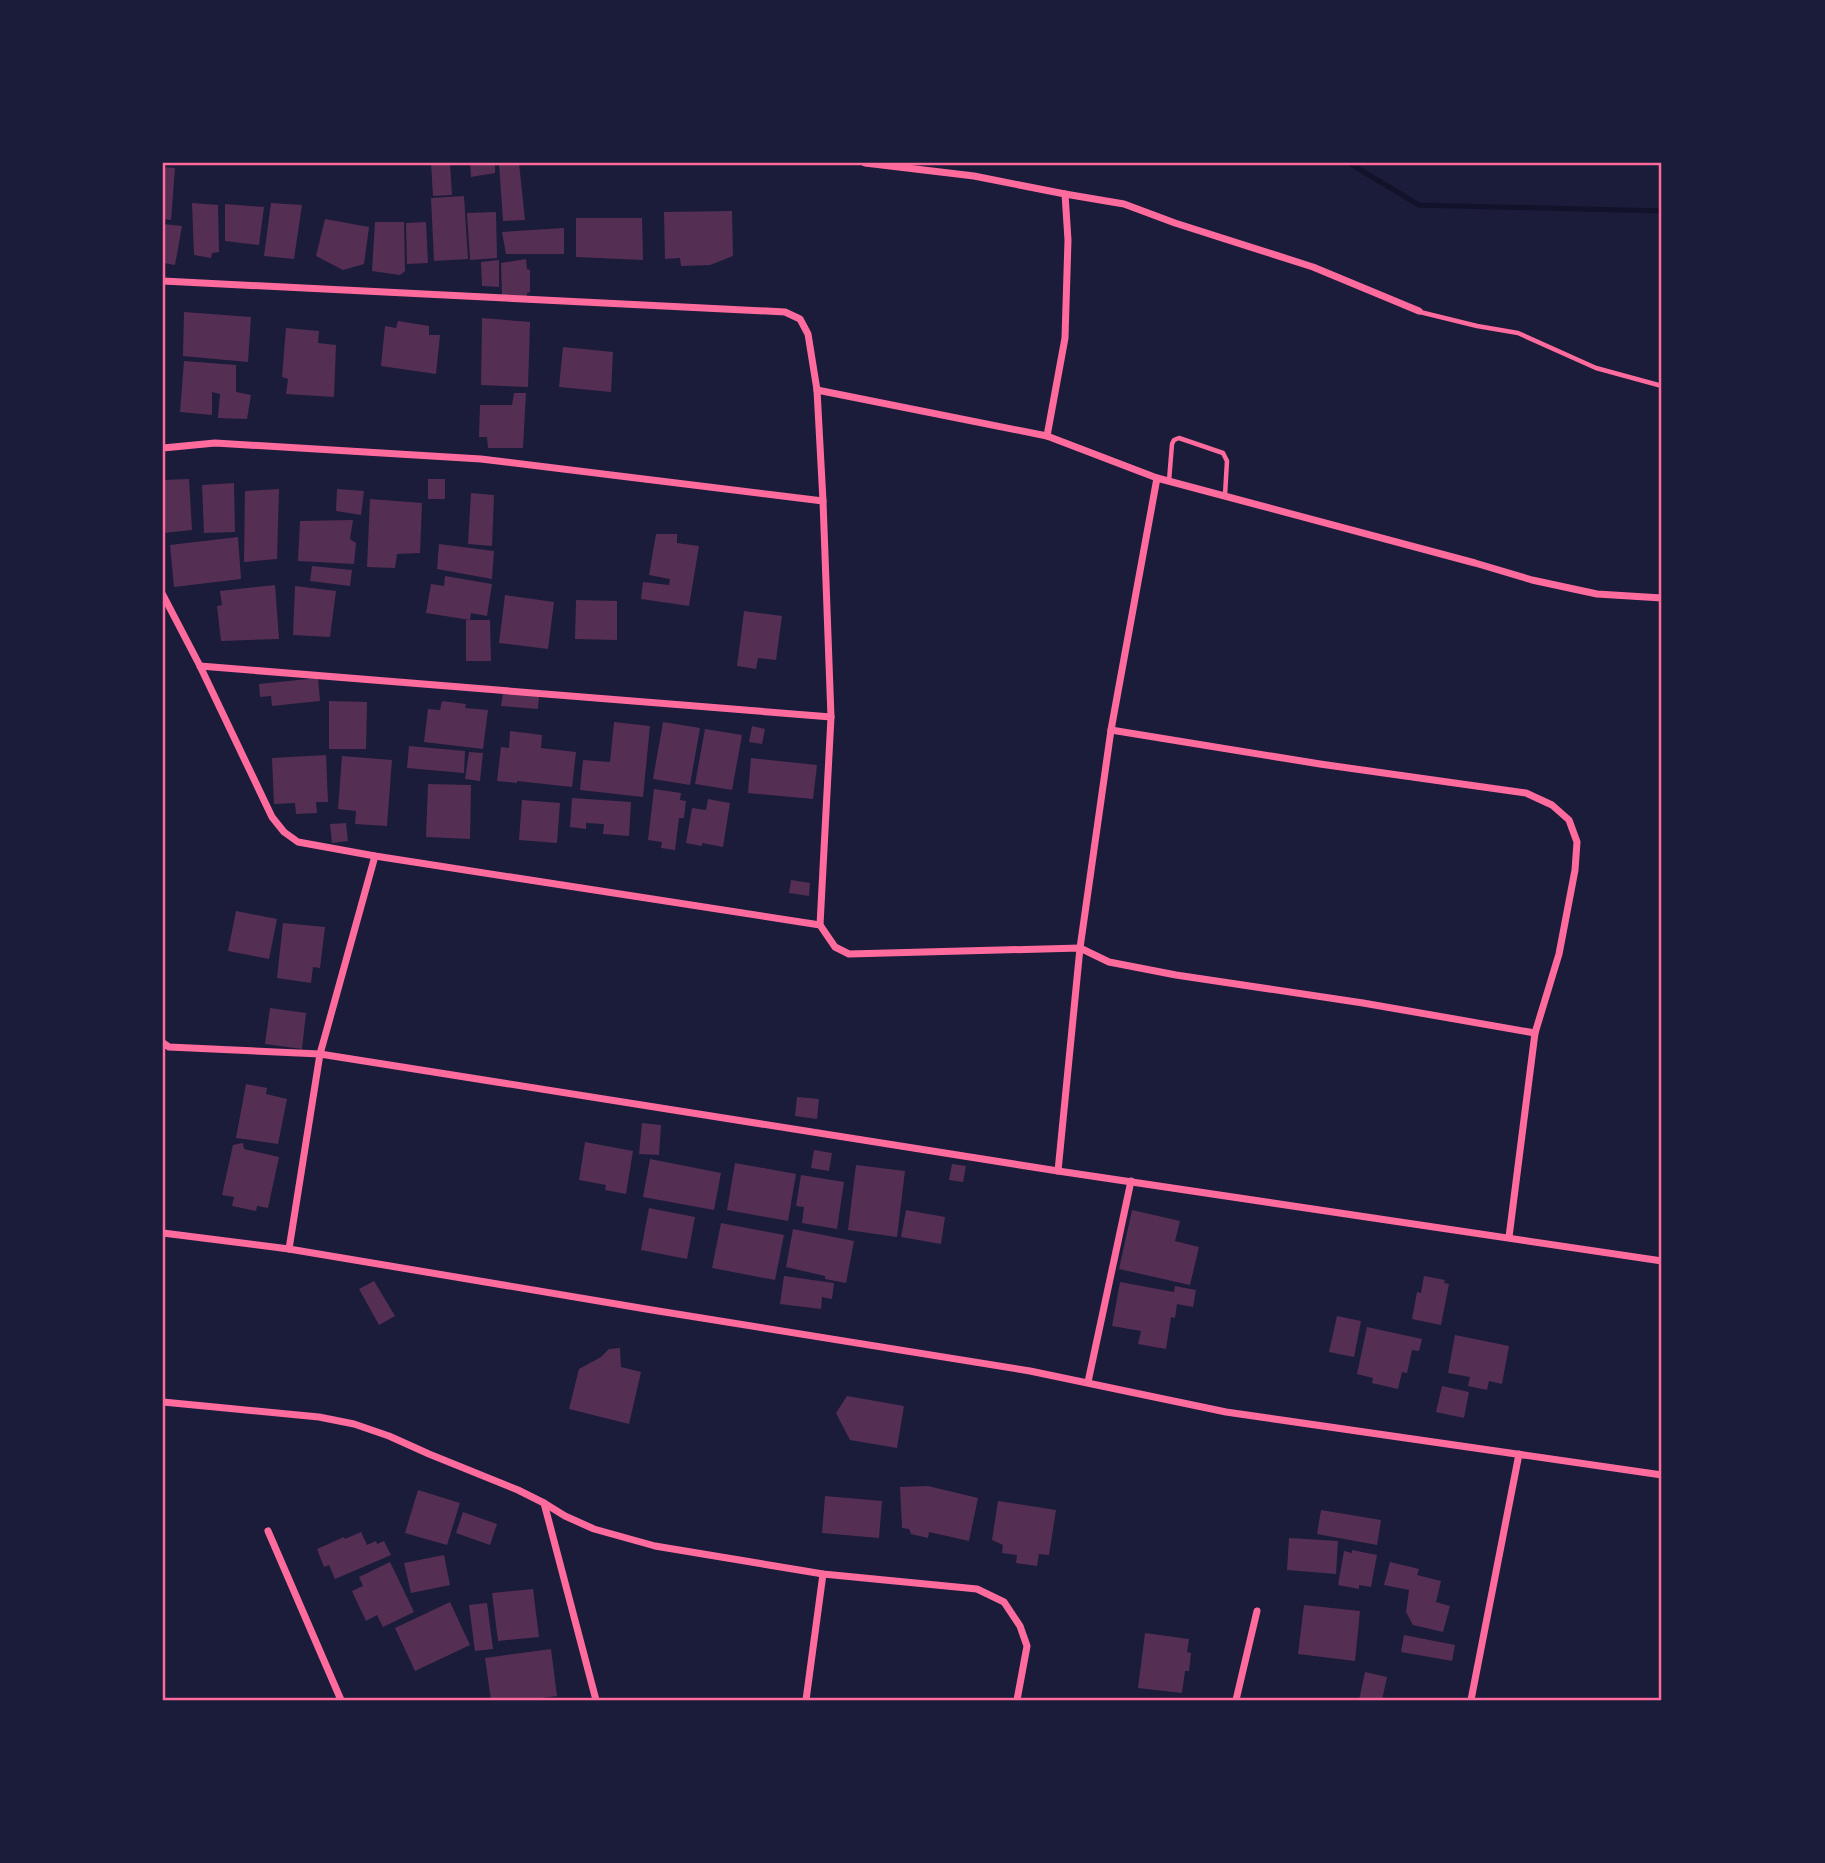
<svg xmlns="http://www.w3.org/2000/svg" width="1825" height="1863" font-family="Raleway,sans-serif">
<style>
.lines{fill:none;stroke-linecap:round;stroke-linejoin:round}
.stream{stroke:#12122b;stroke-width:5}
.building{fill:#542f53}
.service{stroke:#ff6b9d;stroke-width:4.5}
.minor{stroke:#ff6b9d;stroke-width:7}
.neatline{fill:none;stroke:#ff6b9d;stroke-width:2.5}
</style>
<rect width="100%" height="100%" fill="#1b1b3a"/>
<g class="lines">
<path class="stream" d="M1349,163L1419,205L1662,211"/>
</g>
<g class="building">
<path d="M431,163H450L452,195L433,196Z"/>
<path d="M470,163H495V173L471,177Z"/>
<path d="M499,163H519L525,220L503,221Z"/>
<path d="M163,167L175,168L171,220L163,219Z"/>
<path d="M464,196L468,259L434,261L431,198Z"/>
<path d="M192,203L218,205L219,252L212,253L211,258L194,255Z"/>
<path d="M271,203L302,205L294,259L264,256Z"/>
<path d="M225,204L264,207L259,245L225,241Z"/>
<path d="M732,211L733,256L710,265L681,266L680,258L665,259L664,212Z"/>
<path d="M496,212L497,258L470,260L467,213Z"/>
<path d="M576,218H642L643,260L576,257Z"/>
<path d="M325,219L369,227L364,264L343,270L316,256Z"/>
<path d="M375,222H404L405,271L400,275L372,271Z"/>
<path d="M426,222L428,263L407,264L406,223Z"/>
<path d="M163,224L182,226L175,265L163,263Z"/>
<path d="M564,228V254H506L502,232Z"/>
<path d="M526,259L527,269L530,270V292L527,293V297L502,295L501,263Z"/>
<path d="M499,260V287L482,286L481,262Z"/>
<path d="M184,312L251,317L248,362L183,356Z"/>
<path d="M482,318L530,322L528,387L481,385Z"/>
<path d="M398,321L429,326V335H440L436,374L381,366L385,326L396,328Z"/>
<path d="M286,328L319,331L318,343L336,345L334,397L286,394L288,379L282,377Z"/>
<path d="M563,347L613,352L611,392L559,387Z"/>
<path d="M184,361L236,365V392L251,395L247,419L218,418L220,394L212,392V415L180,412Z"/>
<path d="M514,393H526L523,448H488L487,437H479L480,405H512Z"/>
<path d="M189,479L192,530L163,533V480Z"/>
<rect x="428" y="479" width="17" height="20"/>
<path d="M234,483L235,532L204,533L202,485Z"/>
<path d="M279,489L277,559L244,562L245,491Z"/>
<path d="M337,489L364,491L361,515L336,511Z"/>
<path d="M471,493L494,495L492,546L468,544Z"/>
<path d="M370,499L422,503L420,553L397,554L395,568L367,567Z"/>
<path d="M353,520L350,539L356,543L354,564L298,561L300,521Z"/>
<path d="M656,534H677V543L699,546L689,606L641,599L643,582L669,585L670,579L649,575Z"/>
<path d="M238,537L241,579L174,587L170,545Z"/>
<path d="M439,544L494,551L492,579L437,569Z"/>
<path d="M312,566L352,570L350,586L310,581Z"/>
<path d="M445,576L492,584L487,616L471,613L470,620L426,613L431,584L444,586Z"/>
<path d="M275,585L279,639L221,641L217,606L222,605L220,591Z"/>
<path d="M295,586L336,591L330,637L293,635Z"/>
<path d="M505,595L554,602L548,649L499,643Z"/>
<path d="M576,600L617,601V640L575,639Z"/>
<path d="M744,611L782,616L776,660L758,658L756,669L737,666Z"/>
<path d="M466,620H490L491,661H466Z"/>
<path d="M318,678L320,701L272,706L271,696L260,697L259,684Z"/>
<path d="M503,692L539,696L538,709L501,706Z"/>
<path d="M329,701L367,702L366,749H329Z"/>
<path d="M442,701L466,704L465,708L488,710L483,749L424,742L428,709L440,710Z"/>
<path d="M614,722L650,726L643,797L580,790L583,760L610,762Z"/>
<path d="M663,722L700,728L690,785L653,779Z"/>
<path d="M752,726L765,729L762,744L749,742Z"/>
<path d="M705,729L742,735L732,790L695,784Z"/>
<path d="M510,731L542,735L541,748L576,752L572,787L517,781V783L497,781L501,747L509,748Z"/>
<path d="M409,746L465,751L464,773L407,768Z"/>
<path d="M469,752L483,753L480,781L465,779Z"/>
<path d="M326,755L328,802H316L317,813L296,814L295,803L274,804L272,758Z"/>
<path d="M342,756L392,760L387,826L355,824L356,811L338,809Z"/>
<path d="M751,758L817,765L813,799L748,793Z"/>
<path d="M428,784L471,785L470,839L426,837Z"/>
<path d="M654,789L681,793L680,800L686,801L684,818H679L675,850L661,848L662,842L648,840Z"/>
<path d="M572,798L631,802L629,836L603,834L604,824L586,823V829L570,827Z"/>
<path d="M708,799L730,803L723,847L702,843V846L686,843L692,808L706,810Z"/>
<path d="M522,800L560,803L557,843L519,840Z"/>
<path d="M346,823L348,841L332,843L330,824Z"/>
<path d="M791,880L810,883L809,896L789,893Z"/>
<path d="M236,911L277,919L269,959L228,951Z"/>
<path d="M283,923L325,927L320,968L313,967L311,983L277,978Z"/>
<path d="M270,1008L306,1013L302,1049L265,1044Z"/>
<path d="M246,1084L267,1088L266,1094L287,1099L278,1144L236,1138Z"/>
<path d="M797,1097L819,1099L817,1119L795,1116Z"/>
<path d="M642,1123L661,1125L659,1155L639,1154Z"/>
<path d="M585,1142L633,1151L626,1194L605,1190L606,1185L579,1180Z"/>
<path d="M243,1143L244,1149L279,1157L268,1208L257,1206L256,1211L232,1206L234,1197L222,1195L233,1145Z"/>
<path d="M814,1150L832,1153L829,1171L811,1168Z"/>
<path d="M650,1159L721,1173L714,1210L643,1197Z"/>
<path d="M735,1163L796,1174L788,1221L727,1210Z"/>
<path d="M952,1164L966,1166L963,1182L949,1180Z"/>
<path d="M856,1165L905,1171L897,1237L848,1230Z"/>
<path d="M801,1175L844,1182L837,1229L802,1223L804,1207L796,1206Z"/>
<path d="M649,1208L695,1217L687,1259L641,1250Z"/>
<path d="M906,1210L945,1217L941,1244L901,1237Z"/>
<path d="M1132,1210L1180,1221L1175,1241L1199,1247L1190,1285L1119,1269Z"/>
<path d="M721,1223L784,1235L775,1280L712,1268Z"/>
<path d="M793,1229L854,1241L846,1283L825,1279V1276L786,1267Z"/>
<path d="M784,1276L834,1283L832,1299L822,1297L821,1309L780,1304Z"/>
<path d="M1424,1276L1445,1280L1444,1283L1449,1284L1441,1325L1412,1319L1417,1292L1421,1293Z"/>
<path d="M374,1281L395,1316L379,1325L359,1289Z"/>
<path d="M1120,1282L1174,1292L1175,1286L1196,1290L1193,1307L1177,1304L1175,1318L1171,1317L1166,1349L1138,1344L1141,1331L1112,1326Z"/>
<path d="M1337,1316L1361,1321L1354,1357L1329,1352Z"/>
<path d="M1367,1327L1422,1339L1419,1351L1412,1350L1407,1373L1402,1372L1398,1389L1372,1383L1373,1378L1357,1374Z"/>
<path d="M1455,1335L1509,1346L1502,1384L1489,1381L1487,1390L1468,1386L1470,1377L1448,1373Z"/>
<path d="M620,1348L621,1367L641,1372L629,1424L569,1409L579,1369L601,1357L609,1349Z"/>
<path d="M1442,1386L1469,1392L1464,1418L1436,1412Z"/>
<path d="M847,1396L904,1406L897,1448L850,1440L836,1413Z"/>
<path d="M928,1486L978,1498L969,1541L929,1532L928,1538L911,1534L909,1529L902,1528L900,1487Z"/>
<path d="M418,1490L460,1503L447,1545L405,1533Z"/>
<path d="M825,1496L882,1501L879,1538L822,1533Z"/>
<path d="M998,1501L1056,1510L1049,1555L1039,1554L1037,1566L1016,1563L1017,1555L1002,1553L1003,1545L992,1540Z"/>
<path d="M1321,1510L1381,1520L1377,1545L1317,1534Z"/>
<path d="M463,1512L497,1524L490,1545L456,1533Z"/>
<path d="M361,1532L367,1545L376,1541L377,1544L384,1541L391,1555L335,1579L329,1565L324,1567L317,1549L344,1537L345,1539Z"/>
<path d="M1289,1538L1338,1541L1336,1574L1287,1570Z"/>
<path d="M1352,1550L1377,1555L1371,1587L1359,1585V1589L1338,1585L1344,1551L1352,1553Z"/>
<path d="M444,1555L450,1585L411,1593L404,1563Z"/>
<path d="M390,1562L414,1612L383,1627L377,1615L366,1621L352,1591L363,1586L359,1577Z"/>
<path d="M1390,1562L1419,1569L1417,1575L1441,1581L1436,1602L1450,1606L1443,1632L1413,1625L1406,1612L1409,1590L1384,1585Z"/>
<path d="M533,1589L539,1637L498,1641L492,1593Z"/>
<path d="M450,1602L470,1645L415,1671L395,1628Z"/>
<path d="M487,1603L493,1649L475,1651L469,1605Z"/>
<path d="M1304,1605L1360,1611L1355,1661L1298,1654Z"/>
<path d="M1145,1633L1189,1639L1187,1652L1191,1653L1189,1671H1185L1182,1693L1138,1688Z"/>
<path d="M1404,1635L1455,1645L1452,1661L1401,1652Z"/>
<path d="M551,1649L557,1696L525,1700H491L485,1658Z"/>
<path d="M1365,1672L1387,1677L1382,1700H1359Z"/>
</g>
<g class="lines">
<g class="service">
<path d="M1420,312L1477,326L1518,333L1596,368L1662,386"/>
<path d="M1169,481L1172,444L1174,440L1179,438L1223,453L1227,461L1225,495"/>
</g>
<g class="minor">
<path d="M865,163L974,176L1065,194"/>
<path d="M163,281L785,312L800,319L808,334L817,390L823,501L831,717L820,925"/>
<path d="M817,390L1047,436L1157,478L1475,563L1532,580L1597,594L1662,598"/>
<path d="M1047,436L1065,338L1068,240L1065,194L1124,204L1175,223L1313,267L1419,311"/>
<path d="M163,448L215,443L481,459L823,501"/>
<path d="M163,595L200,666L272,817L284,832L298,842L375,856L820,925L835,947L849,954L1080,948L1109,962L1176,975L1363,1003L1535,1033"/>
<path d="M200,666L831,717"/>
<path d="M1111,730L1320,764L1526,793L1552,805L1569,820L1577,842L1575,870L1559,954L1535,1033L1509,1237"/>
<path d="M163,1043L169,1047L320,1054L1058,1171L1662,1261"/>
<path d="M1058,1171L1080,948L1111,730L1157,478"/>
<path d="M163,1233L289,1249L652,1310L1030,1371L1226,1412L1662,1475"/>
<path d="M289,1249L320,1054L375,856"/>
<path d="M1088,1382L1131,1181"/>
<path d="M163,1402L319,1417L354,1424L389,1436L429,1454L518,1490L544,1503L565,1516L594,1529L655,1546L823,1574L977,1589L1004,1602L1020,1626L1027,1646L1017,1700"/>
<path d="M544,1503L596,1700"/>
<path d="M268,1531L341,1700"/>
<path d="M806,1700L823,1574"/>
<path d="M1236,1700L1257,1611"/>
<path d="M1471,1700L1519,1454"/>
</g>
</g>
<rect width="1825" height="1863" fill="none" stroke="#1b1b3a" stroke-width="329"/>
<rect x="164" y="164" width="1496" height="1535" class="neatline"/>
</svg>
